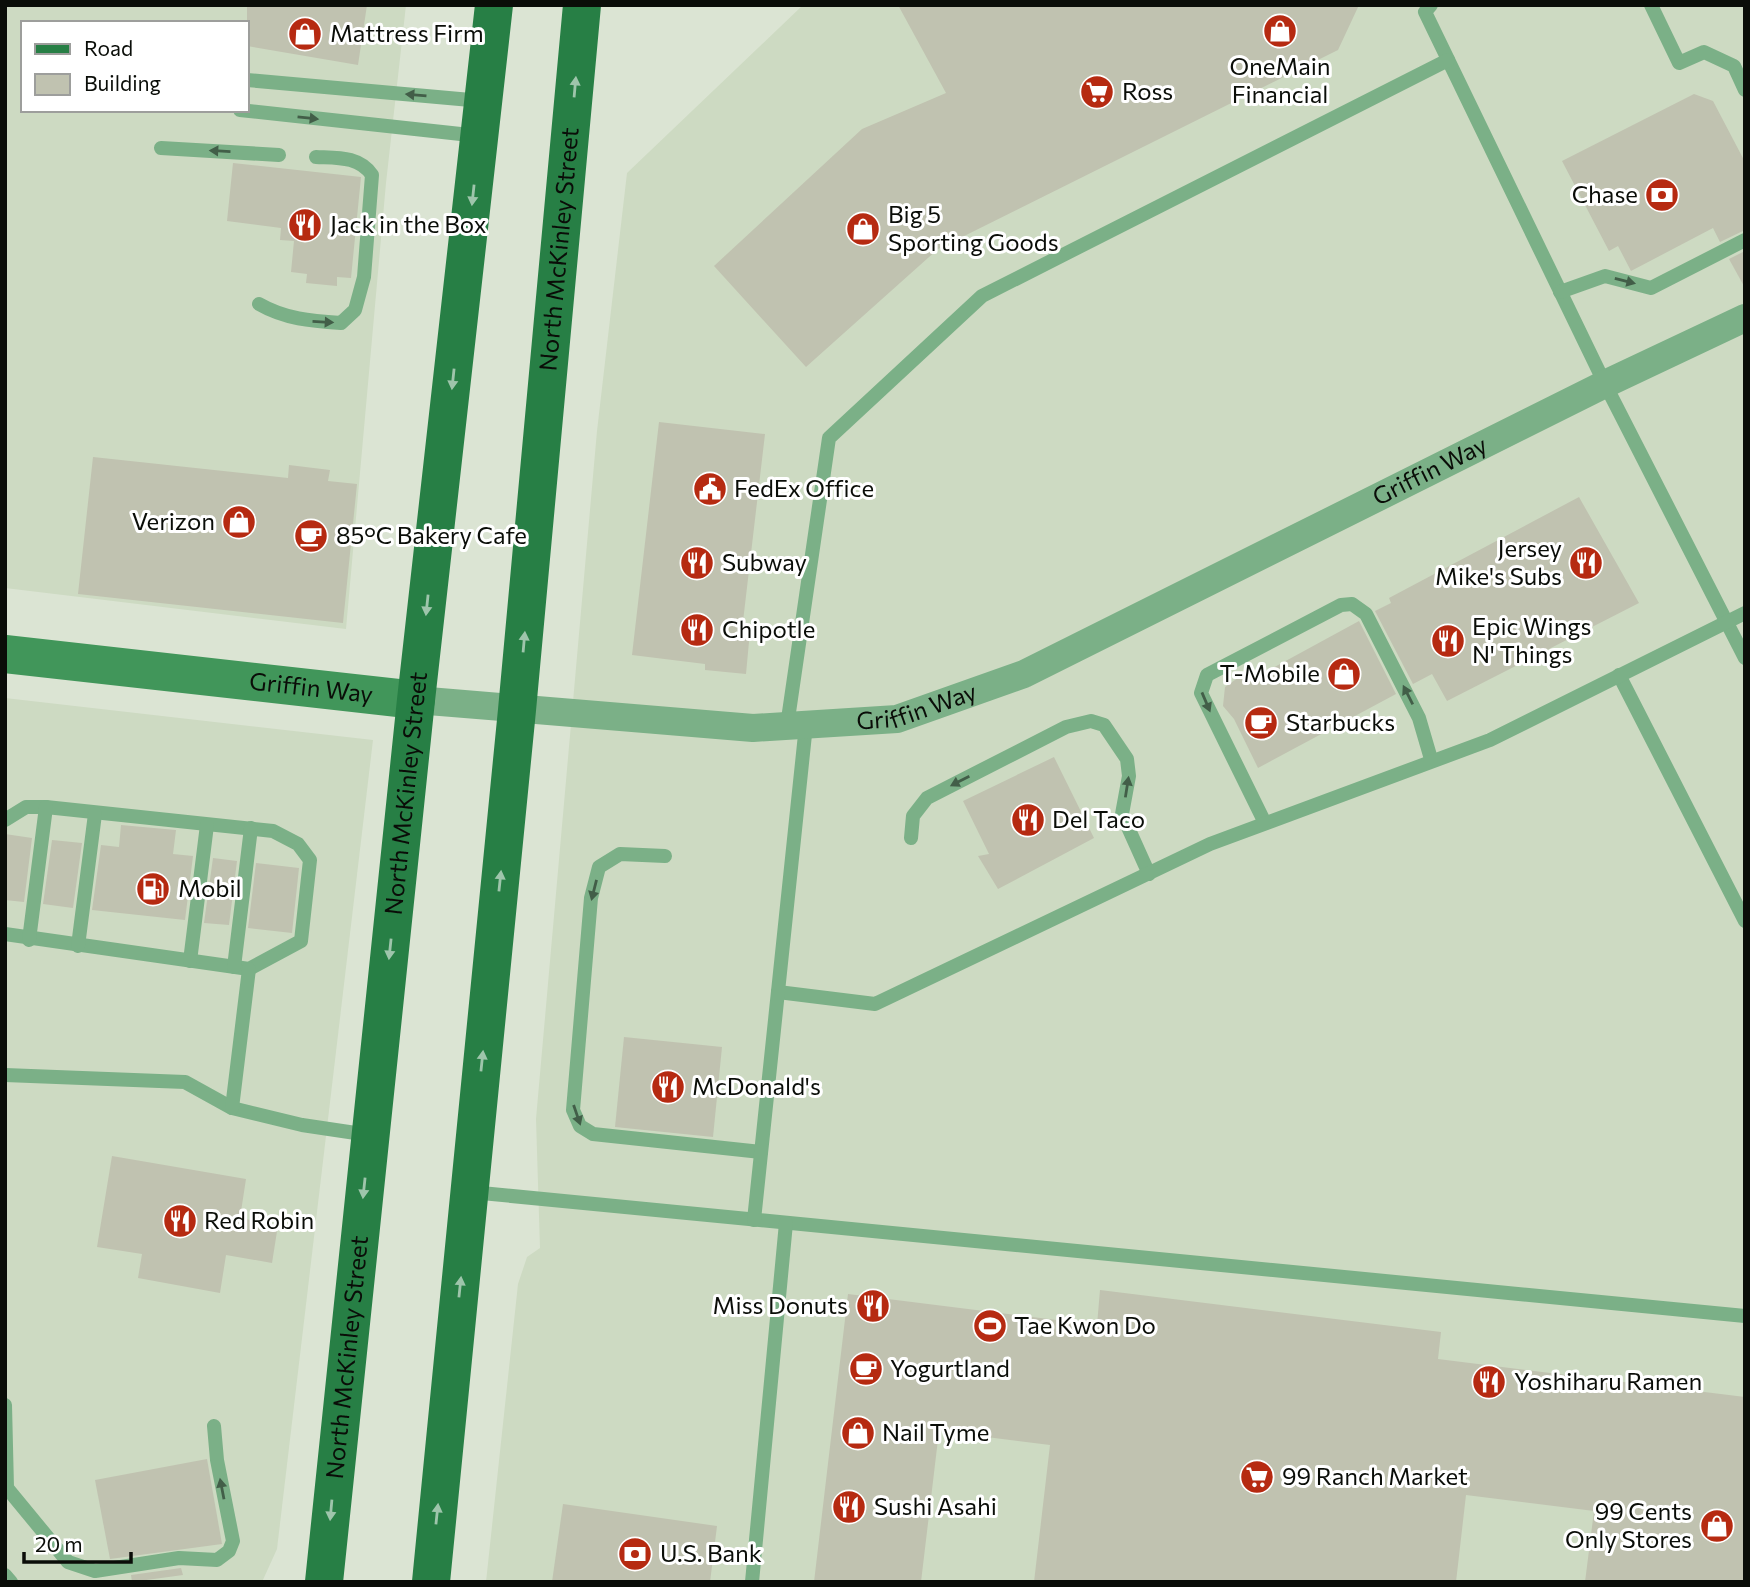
<svg xmlns="http://www.w3.org/2000/svg" width="1750" height="1587" font-family="Commissioner,sans-serif">
<style>
.built{fill:#cddac2;fill-rule:evenodd}
.building{fill:#c0c2b0}
.lines{fill:none;stroke-linecap:round;stroke-linejoin:round}
.lane{stroke:#7bb087;stroke-width:14}
.street{stroke:#7bb087;stroke-width:28}
.secondary{stroke:#41965a;stroke-width:38}
.primary{stroke:#277f45;stroke-width:38}
.oneway{fill:#9ec5ab}
.oneway2{fill:#425e48}
.labels{text-anchor:middle;stroke-width:6;stroke-linejoin:round;paint-order:stroke}
.poi-label{font-size:24px;fill:#0a0d08;stroke:#fff;text-anchor:start}
.street-label{font-size:24px;fill:#0a0d08;stroke:#fff}
</style>
<rect width="100%" height="100%" fill="#dbe4d3"/>
<g class="built">
<path d="M5,5H406L386,183L346,629L5,588ZM23,23H247V110H23Z"/>
<path d="M803,5H1745V1582H486L518,1284L527,1257L540,1248L536,1119L597,431L627,173Z"/>
<path d="M5,698L373,740L277,1549L262,1582H5Z"/>
</g>
<g class="building">
<path d="M247,5H367L358,65L247,46Z"/>
<path d="M898,5H1359L1338,50L938,249L806,367L714,266L862,129L946,93Z"/>
<path d="M1694,94L1713,101L1745,162V230L1720,242L1713,228L1631,271L1618,246L1609,251L1562,161Z"/>
<path d="M233,163L361,177L351,278L337,277V286L306,283L307,274L291,272L294,241L280,240L281,228L227,221Z"/>
<path d="M1745,251V288L1729,259Z"/>
<path d="M659,422L765,434L742,630L750,631L746,674L705,670V664L632,655Z"/>
<path d="M93,457L288,478L289,465L330,470L328,481L357,484L343,623L78,594Z"/>
<path d="M1579,497L1639,603L1447,701L1432,674L1413,684L1375,611L1391,603L1389,598Z"/>
<path d="M1359,621L1396,694L1258,768L1234,719L1223,706L1225,687L1242,675L1256,677Z"/>
<path d="M1054,757L1094,838L998,889L978,856L989,854L963,801Z"/>
<path d="M121,825L176,830L173,854L193,856L185,920L92,910L101,845L119,847Z"/>
<path d="M5,834L32,838L24,902L5,900Z"/>
<path d="M52,840L82,843L73,908L43,904Z"/>
<path d="M213,858L237,861L229,925L204,923Z"/>
<path d="M256,863L299,868L292,933L248,928Z"/>
<path d="M624,1037L722,1047L713,1137L615,1127Z"/>
<path d="M112,1156L246,1179L240,1218L278,1225L272,1263L226,1255L220,1293L138,1278L142,1254L97,1247Z"/>
<path d="M1100,1290L1441,1332L1438,1359L1745,1397V1582H1585L1594,1511L1466,1495L1456,1582H1034L1050,1445L939,1431L921,1582H814L848,1294L1097,1325Z"/>
<path d="M207,1459L222,1544L110,1559L95,1480Z"/>
<path d="M563,1504L717,1526L710,1582H552Z"/>
<path d="M181,1568L183,1575L132,1582L131,1575Z"/>
</g>
<g class="lines">
<g class="lane">
<path d="M1431,5L1425,12L1605,384L1745,658"/>
<path d="M1651,5L1679,63L1704,52L1734,66L1745,90"/>
<path d="M247,80L482,101"/>
<path d="M240,110L479,136"/>
<path d="M161,148L279,155"/>
<path d="M1560,292L1605,276L1651,288L1745,240"/>
<path d="M259,304C285,319 311,321 341,323L355,310L364,277L372,175C359,156 337,158 316,157"/>
<path d="M1619,675L1745,921"/>
<path d="M787,726L829,438L982,296L1448,60"/>
<path d="M5,820L26,807H46L273,831L298,844L310,860L301,941L249,969L5,934"/>
<path d="M1265,823L1201,693L1207,675L1341,605L1352,604L1366,614L1419,718L1431,759"/>
<path d="M911,838L913,816L927,798L1066,727L1091,721L1104,725L1127,759L1129,776L1122,814L1149,874"/>
<path d="M665,856L620,854L599,867L591,898L573,1110L580,1126L593,1134L761,1152"/>
<path d="M29,940L46,807"/>
<path d="M78,946L95,814"/>
<path d="M190,961L207,825"/>
<path d="M234,967L251,828"/>
<path d="M778,992L875,1004L1210,844L1490,740L1745,613"/>
<path d="M5,1075L185,1082L232,1108L302,1125L369,1135"/>
<path d="M232,1108L249,969"/>
<path d="M471,1192L1745,1316"/>
<path d="M754,1220L806,725"/>
<path d="M5,1405L7,1488L68,1562L95,1571L179,1558L217,1560L229,1551L233,1541L217,1460L214,1426"/>
<path d="M5,1575L11,1582"/>
<path d="M752,1582L786,1223"/>
</g>
<path class="street" id="s1" d="M416,700L753,728L897,719L1024,674L1605,384L1745,318"/>
<path class="secondary" id="s2" d="M5,654L416,700"/>
<g class="primary">
<path id="s3" d="M324,1582L416,700L494,5"/>
<path id="s4" d="M431,1582L517,710L582,5"/>
</g>
</g>
<defs><path id="oneway-solid" d="M-6-.8H1V-3.2L6.5 0L1 3.2V.8H-6Z" transform="scale(1.75)"/></defs>
<g class="oneway">
<use href="#oneway-solid" transform="translate(575 87) rotate(-85)"/>
<use href="#oneway-solid" transform="translate(473 195) rotate(96)"/>
<use href="#oneway-solid" transform="translate(453 379) rotate(96)"/>
<use href="#oneway-solid" transform="translate(427 605) rotate(96)"/>
<use href="#oneway-solid" transform="translate(524 642) rotate(-85)"/>
<use href="#oneway-solid" transform="translate(500 881) rotate(-84)"/>
<use href="#oneway-solid" transform="translate(390 949) rotate(96)"/>
<use href="#oneway-solid" transform="translate(482 1061) rotate(-84)"/>
<use href="#oneway-solid" transform="translate(364 1188) rotate(96)"/>
<use href="#oneway-solid" transform="translate(460 1287) rotate(-84)"/>
<use href="#oneway-solid" transform="translate(331 1510) rotate(95)"/>
<use href="#oneway-solid" transform="translate(437 1514) rotate(-84)"/>
</g>
<g class="oneway2">
<use href="#oneway-solid" transform="translate(416 95) rotate(-175)"/>
<use href="#oneway-solid" transform="translate(308 118) rotate(6)"/>
<use href="#oneway-solid" transform="translate(220 151) rotate(-177)"/>
<use href="#oneway-solid" transform="translate(1625 281) rotate(14)"/>
<use href="#oneway-solid" transform="translate(323 322) rotate(3)"/>
<use href="#oneway-solid" transform="translate(1408 695) rotate(-117)"/>
<use href="#oneway-solid" transform="translate(1206 702) rotate(67)"/>
<use href="#oneway-solid" transform="translate(960 781) rotate(153)"/>
<use href="#oneway-solid" transform="translate(1127 787) rotate(-81)"/>
<use href="#oneway-solid" transform="translate(594 890) rotate(104)"/>
<use href="#oneway-solid" transform="translate(577 1115) rotate(71)"/>
<use href="#oneway-solid" transform="translate(222 1489) rotate(-101)"/>
</g>
<defs>
<g id="shop-disc" transform="scale(1.75)"><circle r="9.5" fill="#b62a11" stroke="#fff"/><path d="M-5-2.5h2.3a2.7 3.5 0 0 1 5.4 0H5L5.5 6h-11ZM-1.5-2.5h3a1.5 2.3 0 0 0-3 0Z" fill="#fff"/></g>
<g id="supermarket-disc" transform="scale(1.75)"><circle r="9.5" fill="#b62a11" stroke="#fff"/><path d="M-6-5.5h2.5l.6 2H6L4.5 2H-2.5L-4.4-4H-6ZM-1.5 3.2a1.3 1.3 0 1 0 .1 0ZM3 3.2a1.3 1.3 0 1 0 .1 0Z" fill="#fff"/></g>
<g id="bank-disc" transform="scale(1.75)"><circle r="9.5" fill="#b62a11" stroke="#fff"/><path d="M-6-4H6V4H-6ZM0-2.3a2.3 2.3 0 1 0 0 4.6a2.3 2.3 0 1 0 0-4.6Z" fill="#fff"/></g>
<g id="restaurant-disc" transform="scale(1.75)"><circle r="9.5" fill="#b62a11" stroke="#fff"/><path d="M-5-6h1v4h1v-4h1v4h1v-4h1v5L-1.5 .5V6h-2V.5L-5-1ZM5-6V6H3V1.5H1.5Q1.5-4 5-6Z" fill="#fff"/></g>
<g id="civic-disc" transform="scale(1.75)"><circle r="9.5" fill="#b62a11" stroke="#fff"/><path d="M-.6-6.5H3V-4.5H.6V-3L4-1V1h2V6H-6V1h2V-1L-.6-3ZM-1.2 2.5V6h2.4V2.5Z" fill="#fff"/></g>
<g id="cafe-disc" transform="scale(1.75)"><circle r="9.5" fill="#b62a11" stroke="#fff"/><path d="M-5.5-4.5H6V0H3Q3 3.5 0 3.5H-2.5Q-5.5 3.5-5.5 0ZM3-3.2v2h1.7v-2ZM-6 4.5H4V6H-6Z" fill="#fff"/></g>
<g id="fuel-disc" transform="scale(1.75)"><circle r="9.5" fill="#b62a11" stroke="#fff"/><path d="M-5.5-6h7V0h2V4h1.3V-2.5L3-4.5l.8-.8L6-3V5H2.5V1h-1V6h-7ZM-4.2-4.7v3.2H.2V-4.7Z" fill="#fff"/></g>
<g id="stadium-disc" transform="scale(1.75)"><circle r="9.5" fill="#b62a11" stroke="#fff"/><path d="M0-5a6.5 5 0 1 0 0 10a6.5 5 0 1 0 0-10ZM-3.5-1.8h7v3.6h-7Z" fill="#fff"/></g>
</defs>
<g fill-rule="evenodd">
<use href="#shop-disc" x="1280" y="31"/>
<use href="#shop-disc" x="305" y="34"/>
<use href="#supermarket-disc" x="1097" y="92"/>
<use href="#bank-disc" x="1662" y="195"/>
<use href="#restaurant-disc" x="305" y="225"/>
<use href="#shop-disc" x="863" y="229"/>
<use href="#civic-disc" x="710" y="489"/>
<use href="#shop-disc" x="239" y="522"/>
<use href="#cafe-disc" x="311" y="536"/>
<use href="#restaurant-disc" x="697" y="563"/>
<use href="#restaurant-disc" x="1586" y="563"/>
<use href="#restaurant-disc" x="697" y="630"/>
<use href="#restaurant-disc" x="1448" y="641"/>
<use href="#shop-disc" x="1344" y="674"/>
<use href="#cafe-disc" x="1261" y="723"/>
<use href="#restaurant-disc" x="1028" y="820"/>
<use href="#fuel-disc" x="153" y="889"/>
<use href="#restaurant-disc" x="668" y="1087"/>
<use href="#restaurant-disc" x="180" y="1221"/>
<use href="#restaurant-disc" x="873" y="1306"/>
<use href="#stadium-disc" x="990" y="1326"/>
<use href="#cafe-disc" x="866" y="1369"/>
<use href="#restaurant-disc" x="1489" y="1382"/>
<use href="#shop-disc" x="858" y="1433"/>
<use href="#supermarket-disc" x="1257" y="1477"/>
<use href="#restaurant-disc" x="849" y="1507"/>
<use href="#shop-disc" x="1717" y="1526"/>
<use href="#bank-disc" x="635" y="1554"/>
</g>
<g class="labels">
<g class="poi-label">
<text x="330" y="42">Mattress Firm</text>
<text x="1280" y="75" text-anchor="middle">OneMain<tspan x="1280" dy="28">Financial</tspan></text>
<text x="1122" y="100">Ross</text>
<text x="1638" y="203" text-anchor="end">Chase</text>
<text x="888" y="223">Big 5<tspan x="888" dy="28">Sporting Goods</tspan></text>
<text x="330" y="233">Jack in the Box</text>
<text x="734" y="497">FedEx Office</text>
<text x="215" y="530" text-anchor="end">Verizon</text>
<text x="336" y="544">85°C Bakery Cafe</text>
<text x="1562" y="557" text-anchor="end">Jersey<tspan x="1562" dy="28">Mike's Subs</tspan></text>
<text x="722" y="571">Subway</text>
<text x="1472" y="635">Epic Wings<tspan x="1472" dy="28">N' Things</tspan></text>
<text x="722" y="638">Chipotle</text>
<text x="1320" y="682" text-anchor="end">T-Mobile</text>
<text x="1286" y="731">Starbucks</text>
<text x="1052" y="828">Del Taco</text>
<text x="178" y="897">Mobil</text>
<text x="692" y="1095">McDonald's</text>
<text x="204" y="1229">Red Robin</text>
<text x="848" y="1314" text-anchor="end">Miss Donuts</text>
<text x="1014" y="1334">Tae Kwon Do</text>
<text x="890" y="1377">Yogurtland</text>
<text x="1514" y="1390">Yoshiharu Ramen</text>
<text x="882" y="1441">Nail Tyme</text>
<text x="1282" y="1485">99 Ranch Market</text>
<text x="874" y="1515">Sushi Asahi</text>
<text x="1692" y="1520" text-anchor="end">99 Cents<tspan x="1692" dy="28">Only Stores</tspan></text>
<text x="660" y="1562">U.S. Bank</text>
</g>
<g class="street-label">
<text dy="8" stroke="none"><textPath href="#s4" startOffset="1339">North McKinley Street</textPath></text>
<text dy="8" stroke="none"><textPath href="#s1" startOffset="1071">Griffin Way</textPath></text>
<text dy="8" stroke="none"><textPath href="#s2" startOffset="308">Griffin Way</textPath></text>
<text dy="8" stroke="none"><textPath href="#s1" startOffset="504">Griffin Way</textPath></text>
<text dy="8" stroke="none"><textPath href="#s3" startOffset="793">North McKinley Street</textPath></text>
<text dy="8" stroke="none"><textPath href="#s3" startOffset="226">North McKinley Street</textPath></text>
</g>
</g>
<rect width="1750" height="1587" fill="none" stroke="#0a0d08" stroke-width="14"/>
<rect x="21" y="21" width="228" height="91" fill="#ffffff" stroke="#9d9e9c" stroke-width="2"/>
<rect x="35" y="44" width="35" height="10" fill="#277f45" stroke="#9d9e9c" stroke-width="2"/>
<text x="84" y="56" font-size="21" fill="#0a0d08">Road</text>
<rect x="35" y="74" width="35" height="21" fill="#c0c2b0" stroke="#9d9e9c" stroke-width="2"/>
<text x="84" y="91" font-size="21" fill="#0a0d08">Building</text>
<path d="M24 1552v10h107v-10" fill="none" stroke="#0a0d08" stroke-width="3.5"/>
<text x="35" y="1552" font-size="21" fill="#0a0d08" stroke="#ffffff" stroke-width="5" paint-order="stroke">20 m</text>
</svg>
